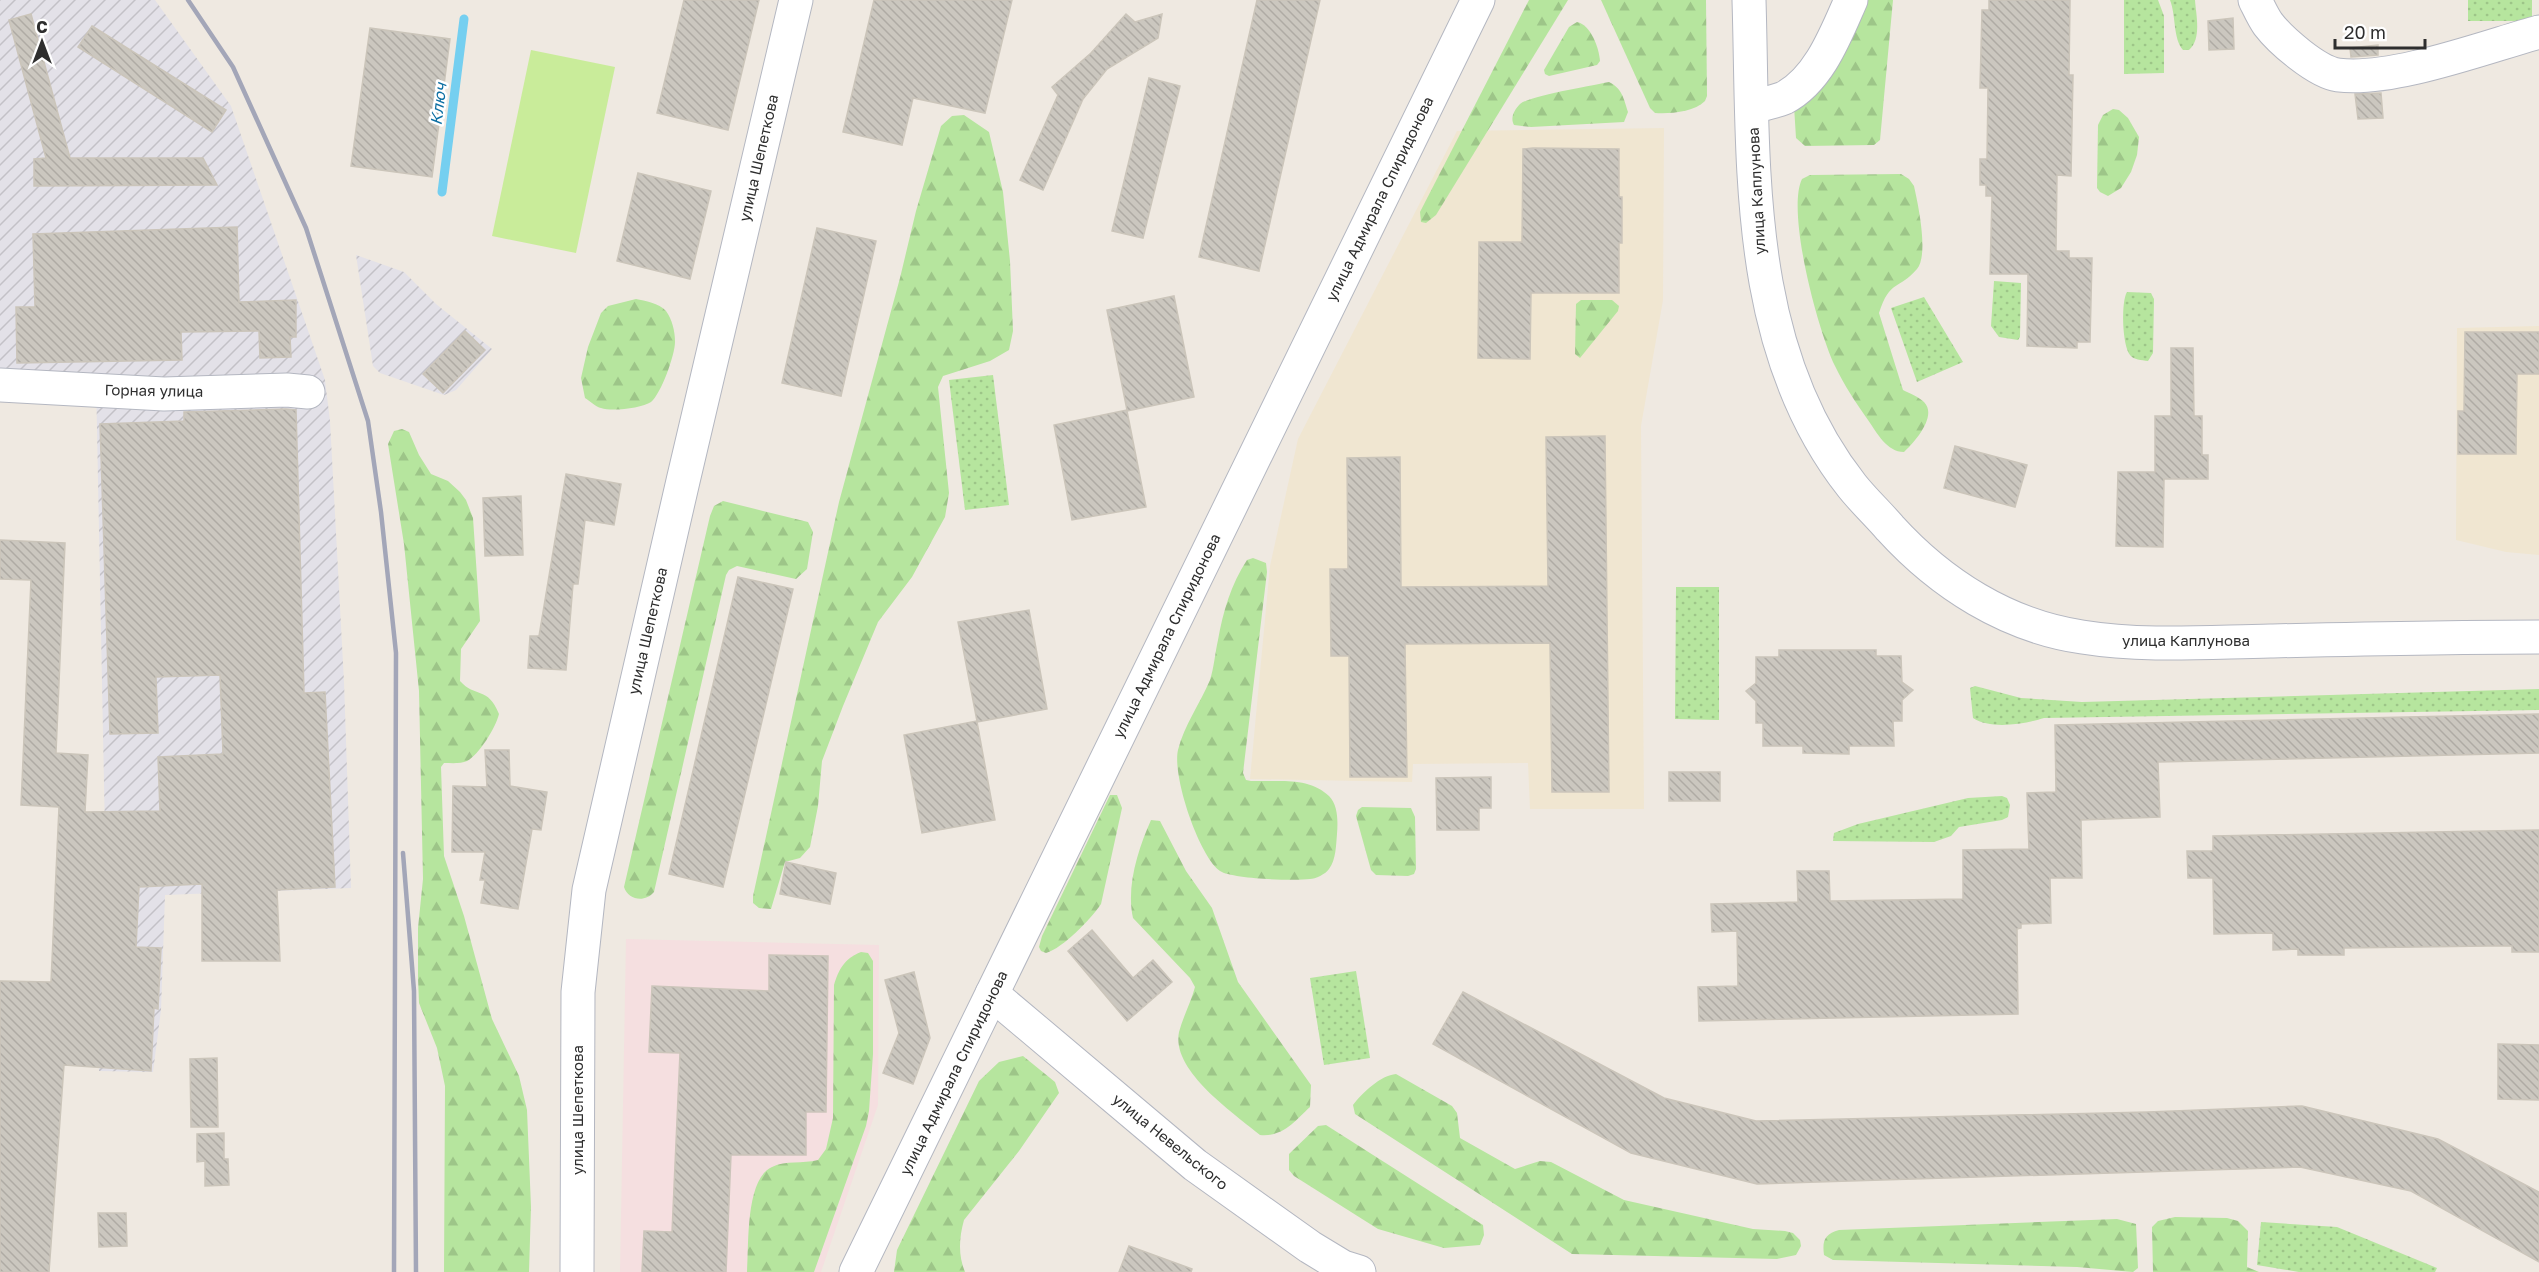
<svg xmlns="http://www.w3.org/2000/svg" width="2539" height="1272" font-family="'Golos Text',sans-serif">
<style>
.industrial{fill:url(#industrial-furrows)}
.education{fill:#f0e6d1}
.medical{fill:#f5dfe0}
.green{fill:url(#green-dots)}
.forest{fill:url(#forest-firs)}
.pitch{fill:#c9ec9a}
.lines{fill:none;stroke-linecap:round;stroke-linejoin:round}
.stream{stroke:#75cff0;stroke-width:9}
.building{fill:url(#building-back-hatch);stroke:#cbc5ba;stroke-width:1.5}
.street-casing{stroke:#b4b7c1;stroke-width:35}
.secondary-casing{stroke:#b4b7c1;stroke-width:35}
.street{stroke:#fff;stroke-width:33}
.secondary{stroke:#fff;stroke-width:33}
.rail{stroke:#a3a6b8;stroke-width:4.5}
.labels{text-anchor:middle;stroke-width:5;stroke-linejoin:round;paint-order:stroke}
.street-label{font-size:15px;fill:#2e2e2e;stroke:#fff}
.water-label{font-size:16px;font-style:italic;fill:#0d6fa3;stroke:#fff}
</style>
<defs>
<pattern id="industrial-furrows" width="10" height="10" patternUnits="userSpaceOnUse" patternTransform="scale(1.5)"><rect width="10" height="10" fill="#e3e1e8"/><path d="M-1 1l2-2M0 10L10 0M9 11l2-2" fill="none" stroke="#c3c1c7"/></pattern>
<pattern id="green-dots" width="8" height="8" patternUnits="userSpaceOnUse" patternTransform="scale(1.5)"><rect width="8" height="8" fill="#b6e59e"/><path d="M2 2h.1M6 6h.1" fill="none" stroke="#9dc588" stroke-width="1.8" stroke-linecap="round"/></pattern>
<pattern id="forest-firs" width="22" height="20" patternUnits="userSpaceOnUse" patternTransform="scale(1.5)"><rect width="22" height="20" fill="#b6e59e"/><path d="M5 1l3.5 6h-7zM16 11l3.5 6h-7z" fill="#9dc588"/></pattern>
<pattern id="building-back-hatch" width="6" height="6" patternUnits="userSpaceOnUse" patternTransform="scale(1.5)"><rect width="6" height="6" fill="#cbc7bf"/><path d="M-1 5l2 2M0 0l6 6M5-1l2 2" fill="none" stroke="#afaba4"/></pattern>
</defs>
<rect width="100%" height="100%" fill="#efe9e1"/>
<g class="industrial">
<path d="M0,0H155L231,106L325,380L330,421L344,682L351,888L165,895L161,1010L153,1072L99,1071L105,834L96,379L0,373Z"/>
<path d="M356,255L404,272L436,304L492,349L456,390L444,395L380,373L373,366Z"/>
</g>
<g class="education">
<path d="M1664,128L1663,300L1641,426L1644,809H1530L1528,763L1413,764L1412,782L1250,779L1270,566L1298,439L1457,131Z"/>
<path d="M2539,326V555L2506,552L2456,540L2457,328Z"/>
</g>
<path class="medical" d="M626,939L879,945L878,1105L821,1272H620Z"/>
<g class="green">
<path d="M2124,0H2158L2164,16V73L2124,74Z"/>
<path d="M2170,0H2195C2196,15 2202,39 2189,50H2183C2173,39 2176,15 2170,0Z"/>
<rect x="2468" y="0" width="64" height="21"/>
<path d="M1994,281L2021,283L2020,337L2018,340L1999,337L1991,326Z"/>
<path d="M2127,292L2151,293L2154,299L2153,353L2148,361C2141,360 2134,360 2130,355C2122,345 2121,301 2127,292Z"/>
<path d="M1924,297L1963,362L1917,382L1891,308Z"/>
<path d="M993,375L1009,505L965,510L949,380Z"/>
<path d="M1676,587H1719V720L1675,719Z"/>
<path d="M1975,686L2021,698L2082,702L2539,689V710L2044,718C2025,724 1991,730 1973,718L1970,688Z"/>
<path d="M2002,796L2007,798L2010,805L2008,817L2002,820L1959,827L1951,836L1934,842L1833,841L1834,833L1858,824L1968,798Z"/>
<path d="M1356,971L1370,1058L1324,1065L1310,978Z"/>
<path d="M2261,1222L2337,1227L2437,1268L2435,1272H2299L2257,1265Z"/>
</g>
<g class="forest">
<path d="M1529,0H1568L1436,215L1426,223L1421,222L1420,212Z"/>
<path d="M1601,0H1706L1707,96L1705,101C1694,112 1670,114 1655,113L1650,108Z"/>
<path d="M1860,0H1893L1880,140L1874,145L1805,146L1796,138L1794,106Z"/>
<path d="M1577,22C1591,25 1599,48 1600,61L1597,65L1549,76L1545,74L1544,70L1569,27Z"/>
<path d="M1609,82C1622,88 1624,99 1628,112L1624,122L1531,127L1514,125C1510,118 1514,110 1520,104C1529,96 1595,85 1609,82Z"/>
<path d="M2113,109L2119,110L2128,118L2139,137L2137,155L2131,172L2121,188L2108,196L2100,192L2097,188L2098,125L2103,115Z"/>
<path d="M964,115L989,132L1003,192L1010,261L1013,331L1009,350L990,361L943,376L938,387L949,493L945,517L912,577L878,622L843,706L822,761L818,806L810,847L800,858L785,862L771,909L759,908L753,903V896L839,502L900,278L916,211L941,126L952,116Z"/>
<path d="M1901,174L1909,179L1914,186C1918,204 1929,255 1917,269C1899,290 1890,279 1879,313L1903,390C1909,393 1919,397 1924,402C1938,416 1914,443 1904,452C1887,452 1877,433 1868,420C1856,403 1844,385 1835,366C1818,331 1786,212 1802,179L1810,175Z"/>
<path d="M636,299C645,301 659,303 666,311C672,319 675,331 675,342C675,355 661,394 651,402C642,408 612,412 601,408C596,407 590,401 585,398L581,378L588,347L601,313L608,306Z"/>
<path d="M1581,300H1612L1619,306L1618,311L1580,358L1575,354L1576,304Z"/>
<path d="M402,429L409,432L419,455L431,474L448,481L460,492L466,500L473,518L480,621L461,649L460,681C475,698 488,686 499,714C496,727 479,755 467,761C461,764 451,763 444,763L441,767L444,856L464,916L492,1019L519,1076L527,1110L531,1207L529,1272H444L445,1086L437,1048L419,1003L418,978V928L423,879L419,691L404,544L388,444L394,431Z"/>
<path d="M723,501L808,522L813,532L807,569L796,579L737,566L729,570L726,575L654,892C645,903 628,900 624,887L710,516L714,506Z"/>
<path d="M1253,558L1266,563L1267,572L1243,773L1246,780L1251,781C1276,782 1309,776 1329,796C1338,805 1338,821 1337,834C1336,845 1336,860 1329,869C1326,874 1315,879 1310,879C1294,881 1232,879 1220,871C1199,856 1172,776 1178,750C1184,725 1200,704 1210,680C1214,668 1215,653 1218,640C1223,612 1231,584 1247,560Z"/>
<path d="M1110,795H1117L1122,808L1101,904C1091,919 1063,948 1046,953L1041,951L1039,947L1042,936Z"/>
<path d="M1362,807L1411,808L1415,817L1416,869L1414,874L1408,876L1376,875L1371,870L1356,816L1358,810Z"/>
<path d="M1151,820L1160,821L1186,871L1212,908L1238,982L1311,1085L1310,1107C1294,1122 1283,1137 1260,1135C1234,1113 1171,1071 1179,1032C1183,1017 1191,1002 1195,987L1190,978L1133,918C1126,887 1138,849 1151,820Z"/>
<path d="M861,952L868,953L873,961V1054L869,1111L866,1126L814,1272H747C749,1246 745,1179 772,1167C786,1160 802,1164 818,1160L826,1149L833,1118L834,985C839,969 844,959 861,952Z"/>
<path d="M1023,1056L1055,1082L1059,1093L1019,1151L964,1220C959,1238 958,1255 965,1272H894L897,1250L979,1081L999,1062Z"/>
<path d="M1396,1074L1452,1106L1457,1113L1460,1138L1515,1169L1540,1161L1551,1162L1624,1200L1753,1229L1785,1231L1793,1233L1800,1240L1801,1246L1796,1255L1777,1259L1572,1254L1355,1114L1353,1105C1362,1093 1381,1075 1396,1074Z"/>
<path d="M1326,1125L1483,1225L1484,1235L1480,1245L1444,1248L1378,1229L1294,1176L1289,1170V1154L1318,1126Z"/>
<path d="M2175,1217L2227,1218L2238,1221L2248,1231L2247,1267L2259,1272H2153L2152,1227L2158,1221Z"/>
<path d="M2117,1219L2136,1224L2138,1268L2133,1272L2077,1267L1833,1260L1824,1255C1822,1240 1825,1234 1839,1230Z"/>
</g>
<path class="pitch" d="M531,50L615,67L576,253L492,236Z"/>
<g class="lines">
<path class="stream" d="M442,192L464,19"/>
</g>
<g class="building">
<path d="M684,0H759L728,130L657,113Z"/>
<path d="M874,0H1012L985,113L913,98L902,145L843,132Z"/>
<path d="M1257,0H1320L1259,271L1199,257Z"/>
<path d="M1989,0H2070L2069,75H2073L2071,176L2057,175L2056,251H2069V258H2092L2090,342H2077V348L2027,346L2028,274H1990L1992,196H1986V185H1980V159H1987L1988,88H1980L1982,10H1989Z"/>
<path d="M31,14L70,158H203L217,185L34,186V159L46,158L9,20Z"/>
<path d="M1126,14L1135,22L1162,14L1158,38L1107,69L1083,99L1043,190L1020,180L1058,95L1052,87L1091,53Z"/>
<path d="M2233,18L2234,49L2209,50L2208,21Z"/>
<path d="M92,26L226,110L212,132L78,47Z"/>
<path d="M370,28L450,39L432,177L351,166Z"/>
<path d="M2378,45V55L2351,57L2350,48Z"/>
<path d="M1149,78L1180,86L1143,238L1112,231Z"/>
<path d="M2381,93L2383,118L2358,119L2355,94Z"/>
<path d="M1533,148L1619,149V197H1622V243H1619V293H1531L1530,359L1478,358L1479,242H1522L1523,149Z"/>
<path d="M638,173L711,191L690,279L617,261Z"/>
<path d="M237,227L239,302L296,300V337H290L291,357L260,358L259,331L181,332L182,360L17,363L16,307H35L33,234Z"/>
<path d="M817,228L876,241L841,396L782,383Z"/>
<path d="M1174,296L1194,397L1127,411L1146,507L1072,520L1054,425L1127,410L1107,310Z"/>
<path d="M465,331L485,350L443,393L423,374Z"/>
<path d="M2465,332H2539V374H2517L2516,454H2458V411H2464Z"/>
<path d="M2171,348H2193L2194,416H2202V455H2208V479H2164L2163,547L2116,546L2118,472H2155V416H2171Z"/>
<path d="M286,409L296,410L304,693L325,692L335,887L277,890L280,961H202V884L139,887L136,947L161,948L158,1009L154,1008L151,1071L64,1065L49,1272H0V981L51,982L59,807L21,805L31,580L0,579V540L65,543L56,753L88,755L85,812L160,811L158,757L223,754L220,675L156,677L158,733L110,734L100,424L184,421V412Z"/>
<path d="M1605,436L1609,792H1552L1550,643L1405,644L1407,777H1350L1349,656H1331L1330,569H1348L1347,458L1400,457L1401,587L1548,586L1546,437Z"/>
<path d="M1955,446L2027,465L2015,507L1944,488Z"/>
<path d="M566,474L621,484L614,525L585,520L578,584H573L566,670L528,668L530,636H539Z"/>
<path d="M521,496L523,555L485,556L483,498Z"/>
<path d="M738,577L793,589L723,887L669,874Z"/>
<path d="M1029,610L1047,709L977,722L995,820L922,833L904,735L977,721L958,622Z"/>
<path d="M1779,650H1876V656H1901L1902,682L1913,690L1902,700V721H1893L1894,746H1849V754L1803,753V746H1763V723H1756V701L1746,691L1756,683V657H1779Z"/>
<path d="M2539,714V753L2158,762L2160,817L2081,820L2082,878H2050L2051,923L2021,924V928L2017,929L2018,1014L1699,1021L1698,987L1738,986L1737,931L1712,932L1711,904L1798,902L1797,871H1829L1830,901L1963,899V850L2029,849L2027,793L2056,792L2055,725Z"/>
<path d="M485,750H509L510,786L547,792L541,830L532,829L518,909L481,903L485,880H480L485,852H452L453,786L487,787Z"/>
<rect x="1669" y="772" width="51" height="29"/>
<path d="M1491,777V808H1479V830H1437L1436,778Z"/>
<path d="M2539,830V952H2512V946H2488L2344,948V955H2298V949L2273,950V933L2214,934L2213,878H2188L2187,851H2213V836Z"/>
<path d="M786,862L836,873L830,904L780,894Z"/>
<path d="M1092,930L1133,978L1153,960L1172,982L1127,1021L1068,951Z"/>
<path d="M769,955L828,956L826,1112H806V1155H731L726,1272H642L644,1231L672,1232L680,1053L649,1052L652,986L769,991Z"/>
<path d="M914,972L930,1038L913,1084L883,1073L899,1033L885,980Z"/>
<path d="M1463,992L1664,1098L1756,1121L2148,1112L2302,1106L2438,1139L2539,1192V1262L2411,1191L2300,1167L1757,1184L1631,1153L1433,1044Z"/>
<path d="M2498,1044L2539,1045V1100L2498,1099Z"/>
<path d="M217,1058L218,1127H191L190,1059Z"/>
<path d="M224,1133V1159H228L229,1185L205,1186V1161L197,1162V1134Z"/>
<path d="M98,1213H126L127,1246L99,1247Z"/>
<path d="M1129,1246L1192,1269L1191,1272H1119Z"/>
</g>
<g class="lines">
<g class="street-casing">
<g id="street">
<path d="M2255,0C2259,8 2263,17 2268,24C2281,41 2317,72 2338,75C2392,82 2485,47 2539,32"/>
<path d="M1752,107C1762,104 1774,102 1784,98C1819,80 1836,34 1851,0"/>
<path d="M0,385L164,394L287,390L308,392"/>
</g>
</g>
<g class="secondary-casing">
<g id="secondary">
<path d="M1749,0C1754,166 1743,348 1852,486C1864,501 1878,514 1890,528C1941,584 2007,626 2082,637C2144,647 2207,642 2270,641C2360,639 2449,637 2539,637"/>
<path d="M992,994L1195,1165L1310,1247L1343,1267L1359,1272"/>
<path d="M577,1272L578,992L589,890L683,481L796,0"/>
<path d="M856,1272L1478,0"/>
</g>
</g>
<use href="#street" class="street"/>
<use href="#secondary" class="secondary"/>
<g class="rail">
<path d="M188,0L233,67L306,228L368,421L381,512L396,653L394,1272"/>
<path d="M403,853L414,991L416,1272"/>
</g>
</g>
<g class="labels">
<g class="street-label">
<text transform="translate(759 158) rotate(-77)" y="5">улица Шепеткова</text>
<text transform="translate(1757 191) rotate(-93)" y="5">улица Каплунова</text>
<text transform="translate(1380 199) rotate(-64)" y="5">улица Адмирала Спиридонова</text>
<text transform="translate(154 391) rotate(1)" y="5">Горная улица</text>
<text transform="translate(648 631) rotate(-77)" y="5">улица Шепеткова</text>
<text transform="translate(1167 636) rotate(-64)" y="5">улица Адмирала Спиридонова</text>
<text x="2186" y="646">улица Каплунова</text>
<text transform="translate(954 1073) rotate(-64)" y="5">улица Адмирала Спиридонова</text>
<text transform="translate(578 1110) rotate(-90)" y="5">улица Шепеткова</text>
<text transform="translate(1170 1142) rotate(39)" y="5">улица Невельского</text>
</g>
<g class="water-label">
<text transform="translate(438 104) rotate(-83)" y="6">Ключ</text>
</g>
</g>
<g transform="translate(42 42)" stroke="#ffffff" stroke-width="4.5" paint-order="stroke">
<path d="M0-4.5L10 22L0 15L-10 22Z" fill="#2e2e2e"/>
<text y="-9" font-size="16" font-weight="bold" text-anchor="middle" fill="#2e2e2e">С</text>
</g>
<path d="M2335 39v9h90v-9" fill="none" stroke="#2e2e2e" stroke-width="3"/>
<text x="2344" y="39" font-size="18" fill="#2e2e2e" stroke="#ffffff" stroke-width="4.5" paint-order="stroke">20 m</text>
</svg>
